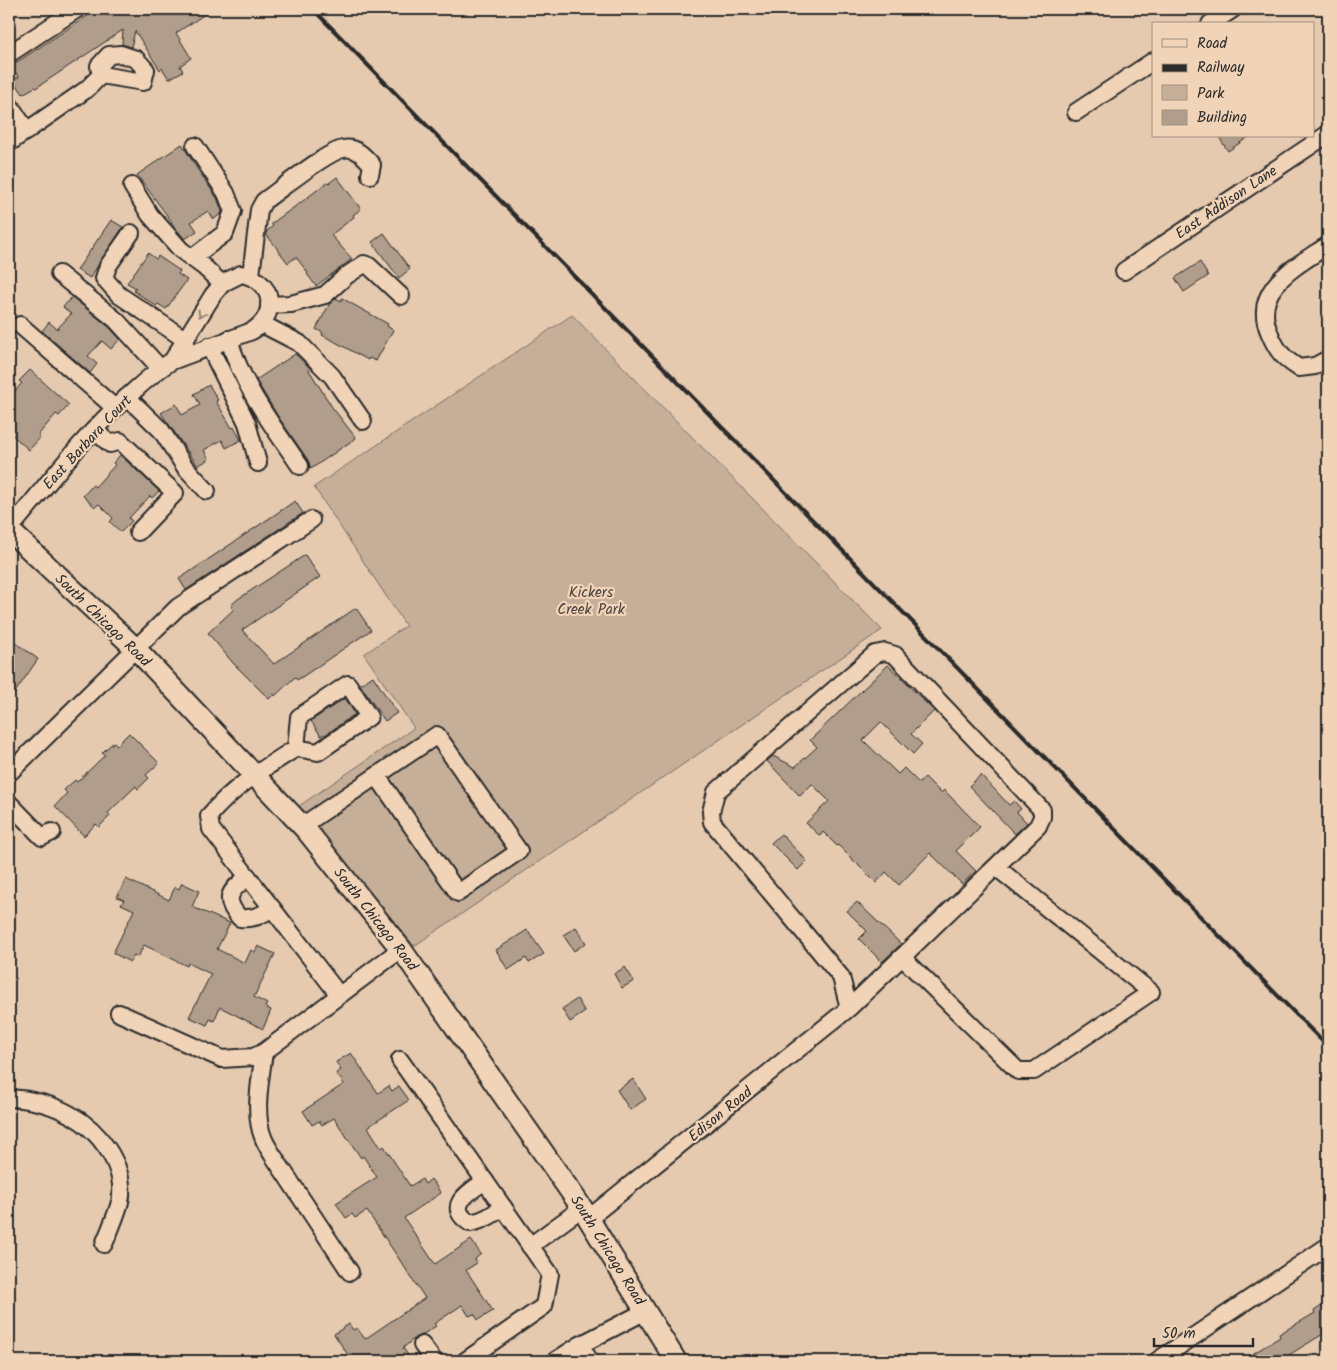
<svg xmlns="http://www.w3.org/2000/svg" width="1337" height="1370" font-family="Kalam,sans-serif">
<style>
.green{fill:#c6af99;stroke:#786d62}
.building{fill:#b09d8b;stroke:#2b2b2b}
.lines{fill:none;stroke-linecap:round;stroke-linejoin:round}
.minor-casing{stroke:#2b2b2b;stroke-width:20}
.major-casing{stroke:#2b2b2b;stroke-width:24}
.minor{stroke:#f1d4b8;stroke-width:16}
.major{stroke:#f1d4b8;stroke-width:20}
.rail{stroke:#2b2b2b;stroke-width:4}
.oneway{stroke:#8e8072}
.labels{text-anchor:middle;stroke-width:4.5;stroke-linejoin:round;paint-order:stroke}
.street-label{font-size:15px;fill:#2b2b2b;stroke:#f1d4b8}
.park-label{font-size:15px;fill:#4a4541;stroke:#f1d4b8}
</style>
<rect width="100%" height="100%" fill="#e5cab0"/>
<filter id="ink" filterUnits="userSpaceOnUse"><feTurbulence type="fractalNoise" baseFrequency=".02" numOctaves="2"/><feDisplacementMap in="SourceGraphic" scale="10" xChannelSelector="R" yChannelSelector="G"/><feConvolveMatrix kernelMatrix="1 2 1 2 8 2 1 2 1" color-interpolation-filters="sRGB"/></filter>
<g filter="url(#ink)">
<path class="green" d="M572,315L882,630L414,946L299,806L414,728L364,654L406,626L314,487Z"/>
<g class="building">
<path d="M98,9H213L176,33L191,58L180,66L183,71L169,79L162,68L160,70L135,31L131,47L122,44L123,30L36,88L35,87L23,94L13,80L19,77L11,66Z"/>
<path d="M1218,136H1250L1228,151Z"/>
<path d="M182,144L196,167L217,198L222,211L221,214L214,219L208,211L191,222L197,231L185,239L171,223L172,222L137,175Z"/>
<path d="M337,177L361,209L353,215L354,217L331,235L352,259L316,286L307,274L308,273L296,257L288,263L266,234L267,231L273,226L271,224L304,200L328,182L329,183Z"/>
<path d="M111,220L123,227L90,278L77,270Z"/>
<path d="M384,233L410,269L399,278L372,242Z"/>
<path d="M148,253L156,259L158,256L180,271L178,274L187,280L166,309L158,304L156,306L134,291L136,288L127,283Z"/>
<path d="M1200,262L1208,276L1184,292L1175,278Z"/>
<path d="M72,297L109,327L120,339L111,349L102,341L88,356L97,364L90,373L42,331L49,322L57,329L71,314L63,307Z"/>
<path d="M336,298L341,301L342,298L354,305L388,324L387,326L393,330L376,361L369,358L368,360L330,339L322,335L323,333L316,329L330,303Z"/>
<path d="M295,354L310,368L309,370L332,407L356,438L311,469L308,460L277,415L256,380Z"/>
<path d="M30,370L69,405L59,416L56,414L39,434V439L29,450L9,432V398L22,383L19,381Z"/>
<path d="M209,385L218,400L216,401L232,428L234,427L241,440L226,448L222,440L204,450L209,459L198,466L161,413L176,404L182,415L200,405L194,394Z"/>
<path d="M120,455L159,491L152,498L150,496L129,518L132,521L121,532L110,522L113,518L99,504L95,507L83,496L93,485L95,487L115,465L113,463Z"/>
<path d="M295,501L303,513L186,590L179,579Z"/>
<path d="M305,555L320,577L242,630L274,664L356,608L371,630L305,675L297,680L295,677L275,696L274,694L269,699L233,663L208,633L233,610L231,605L238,599Z"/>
<path d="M13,641L38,659L9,701V647Z"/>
<path d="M888,665L934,711L911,734L922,744L913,754L881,722L863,740L898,774L904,768L919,783L925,777L941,793L944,790L980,827L956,851L976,871L962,884L930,853L899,885L886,872L876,883L838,845L837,846L823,832L820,836L806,823L829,801L812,784L800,796L767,761L773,756L795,767L817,747L810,740Z"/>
<path d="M373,676L397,713L385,721L361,686V684Z"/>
<path d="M345,698L355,714L325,735L324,734L321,736L311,721Z"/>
<path d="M129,733L159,763L146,775L149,778L138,789L136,786L108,813L110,816L99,827L96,824L84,836L55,806L67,793L64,790L75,780L77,782L105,755L102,753L107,748L114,742L117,745Z"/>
<path d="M981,775L1009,805L1014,801L1021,809L1017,812L1027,823L1015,834L969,786Z"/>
<path d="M781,834L807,861L798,870L771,843Z"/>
<path d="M126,879L169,900L175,887L179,889L182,883L199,891L192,907L230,923L217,949L245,963L251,950L255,952L258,946L275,954L254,997L267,1004L265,1007L271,1010L263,1029L220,1007L214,1021L210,1019L207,1025L189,1017L211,974L188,963L187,966L144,945L138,957L134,955L130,962L113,953L134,910L121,904L124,900L117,897Z"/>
<path d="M857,902L901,944L882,962L859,939L867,931L847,911Z"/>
<path d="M576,927L586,943L574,951L563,935Z"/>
<path d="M527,930L544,954L529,963L526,958L508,970L496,950Z"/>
<path d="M625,967L634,981L622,988L614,974Z"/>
<path d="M577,999L585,1012L570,1022L562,1009Z"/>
<path d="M351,1053L378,1093L389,1086L392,1091L399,1086L409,1100L368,1127L381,1148L384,1146L410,1186L422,1179L425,1184L431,1179L441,1193L404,1218L435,1264L471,1240L481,1254L475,1259L477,1263L466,1270L493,1311L478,1320L474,1314L469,1316L462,1305L434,1324L436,1326L422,1335L416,1337L403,1348L412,1361H352L334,1334L349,1324L353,1330L357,1328L365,1339L425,1298L367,1211L355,1218L352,1214L346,1218L336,1203L377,1177L363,1156L361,1158L334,1118L322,1125L319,1121L312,1125L303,1111L344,1084L336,1073L341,1070L336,1062Z"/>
<path d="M633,1079L646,1099L630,1110L617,1090Z"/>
<path d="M1328,1302V1331L1279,1361H1241L1280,1337L1279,1334L1315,1313L1314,1311Z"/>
</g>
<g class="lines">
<g class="minor-casing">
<g id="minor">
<path d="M1210,24L1233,9"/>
<path d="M9,54L77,9"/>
<path d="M121,54L136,59L146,70L143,82L101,75L99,66L109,55Z"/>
<path d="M9,104L27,131"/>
<path d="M1076,112L1153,61"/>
<path d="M9,143L87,89L101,75"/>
<path d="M132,186L150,215L181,250L204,267L222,284"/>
<path d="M131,233L108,266L104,278L119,295L186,340"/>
<path d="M1328,245C1297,266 1249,289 1270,334C1277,351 1283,358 1299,368L1315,366L1328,359"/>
<path d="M192,258L225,233L233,211L226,193L195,146"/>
<path d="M1124,271L1328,134"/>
<path d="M59,274L116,320L160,368"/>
<path d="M251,275L259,210L264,201C280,190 326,152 343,149C356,146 365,157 372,165L370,175"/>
<path d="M269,305L291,304L325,295L346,276L364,264L369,266L401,296"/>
<path d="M262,324L299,343L332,376L363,421"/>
<path d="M20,325L115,408"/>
<path d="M229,339C242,386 273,426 300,466"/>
<path d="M209,346L247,423L258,463"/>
<path d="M127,397L161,430L185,467L207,491"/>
<path d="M94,430L110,444L120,441L175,493L138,532"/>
<path d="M9,530C47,485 83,437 127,397C142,384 155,371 172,361L252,331C280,314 273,280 241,274L223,283L213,295L172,361"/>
<path d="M296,748L318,752L369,717L348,684L299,717L296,748C265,768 233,787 209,816L211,829L339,995"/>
<path d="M9,773L178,607L311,520"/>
<path d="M9,803L42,837L52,832"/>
<path d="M302,826L437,735L519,851L458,893L377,776"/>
<path d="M248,877C230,890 222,899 240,918C253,919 261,916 272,908"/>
<path d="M902,957L1018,1071H1034L1151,992L996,867"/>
<path d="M119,1013L222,1059L253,1057L264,1052L401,949"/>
<path d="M264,1052C261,1076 253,1113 263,1137C265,1143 269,1149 272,1154L350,1272"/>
<path d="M400,1060L550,1274L544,1306L465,1361"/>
<path d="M9,1098C30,1099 52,1104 71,1115C99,1130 124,1164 121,1196C120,1208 109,1232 104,1244"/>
<path d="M485,1181C469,1192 444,1206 470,1223C483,1221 492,1215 503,1207"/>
<path d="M589,1218L849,1008L1038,826L1042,817V810L895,655L885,652L875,654L716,792L711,812L712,822L841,977L849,1008"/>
<path d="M530,1246L582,1208"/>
<path d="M422,1345L434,1361"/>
<path d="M580,1345L590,1361"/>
<path d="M555,1361L580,1345L646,1311"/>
<path d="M1157,1361L1328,1246"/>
</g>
</g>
<g class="major-casing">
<path id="major" d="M9,530L136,649L307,831L401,949L582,1208L676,1361"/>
</g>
<use href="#minor" class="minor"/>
<use href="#major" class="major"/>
<path class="rail" d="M313,9L1328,1047"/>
</g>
<defs><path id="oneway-chevron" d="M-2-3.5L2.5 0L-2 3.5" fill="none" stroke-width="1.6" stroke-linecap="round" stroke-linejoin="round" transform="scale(1.25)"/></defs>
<use class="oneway" href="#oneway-chevron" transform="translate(201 314) rotate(121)"/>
</g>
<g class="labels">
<g class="street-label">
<text transform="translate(1226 202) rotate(-34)" y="5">East Addison Lane</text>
<text transform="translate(87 442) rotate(-47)" y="5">East Barbara Court</text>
<text transform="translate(103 620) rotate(44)" y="5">South Chicago Road</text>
<text transform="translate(376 919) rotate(52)" y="5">South Chicago Road</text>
<text transform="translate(720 1114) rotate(-39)" y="5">Edison Road</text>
<text transform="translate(608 1250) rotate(58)" y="5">South Chicago Road</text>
</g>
<g class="park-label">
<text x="591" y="597">Kickers<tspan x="591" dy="17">Creek Park</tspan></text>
</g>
</g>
<rect width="1337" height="1370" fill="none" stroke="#f1d4b8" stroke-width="30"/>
<rect x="15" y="15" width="1307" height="1340" fill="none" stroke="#2b2b2b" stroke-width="2" filter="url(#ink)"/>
<rect x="1152" y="22" width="162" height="115" fill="#f1d4b8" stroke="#a29080"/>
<rect x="1162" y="39" width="25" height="8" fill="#f1d4b8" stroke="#a29080"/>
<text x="1197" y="48" font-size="15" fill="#2b2b2b">Road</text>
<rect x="1162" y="64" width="25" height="8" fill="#2b2b2b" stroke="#a29080"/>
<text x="1197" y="72" font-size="15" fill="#2b2b2b">Railway</text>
<rect x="1162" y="85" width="25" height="15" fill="#c6af99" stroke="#a29080"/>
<text x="1197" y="98" font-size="15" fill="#2b2b2b">Park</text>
<rect x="1162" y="110" width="25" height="15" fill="#b09d8b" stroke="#a29080"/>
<text x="1197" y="122" font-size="15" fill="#2b2b2b">Building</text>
<path d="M1154 1338v8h99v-8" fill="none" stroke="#2b2b2b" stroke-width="2.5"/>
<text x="1162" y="1338" font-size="15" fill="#2b2b2b" stroke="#f1d4b8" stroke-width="4" paint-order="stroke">50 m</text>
</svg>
